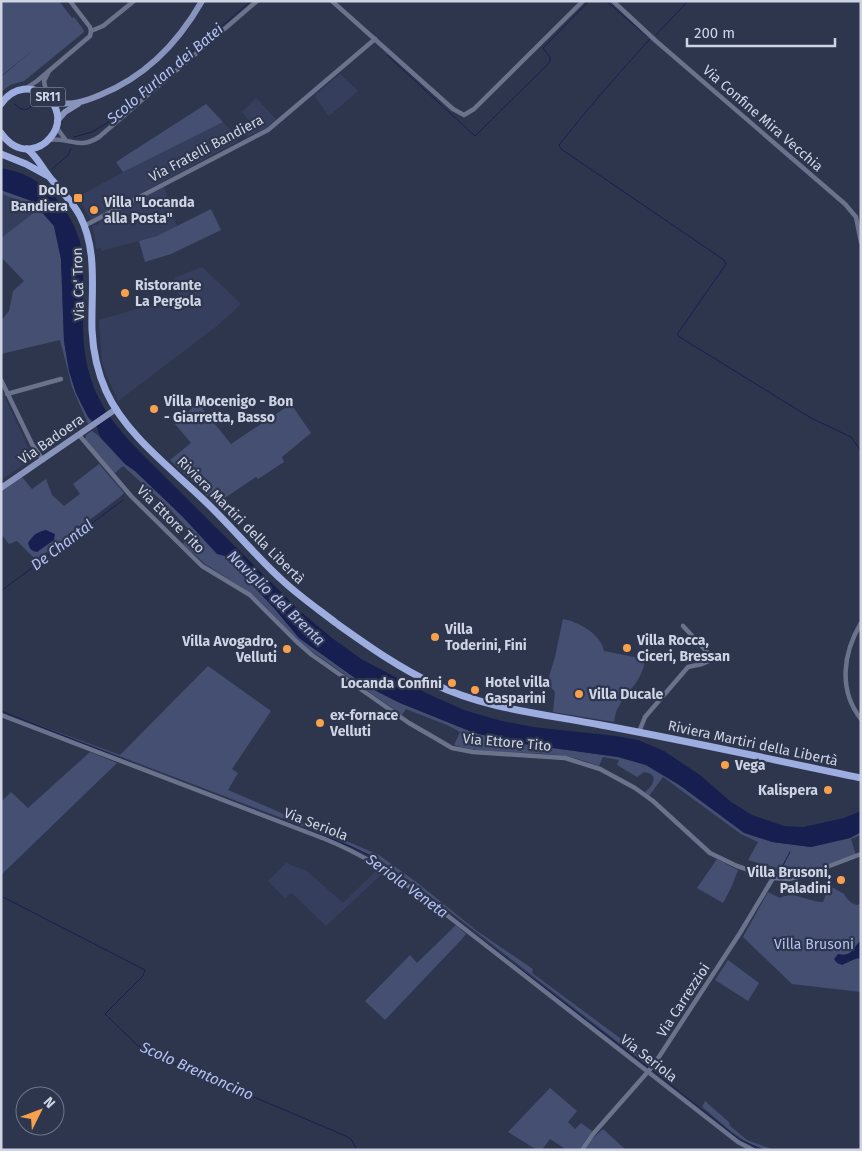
<svg xmlns="http://www.w3.org/2000/svg" width="862" height="1151" font-family="'Fira Sans',sans-serif">
<style>
.built{fill:#363e5d}
.green{fill:#454f72}
.water{fill:#161f4f}
.lines{fill:none;stroke-linecap:round;stroke-linejoin:round}
.stream{stroke:#161f4f;stroke-width:1}
.minor{stroke:#6b738c;stroke-width:4.5}
.secondary{stroke:#8894bb;stroke-width:6}
.primary{stroke:#9eade0;stroke-width:7}
.poi-dot{fill:#f9a04c;stroke:#2e364e;stroke-width:2}
.labels{text-anchor:middle;stroke-width:4.5;stroke-linejoin:round;paint-order:stroke}
.shield{fill:#2e364e;stroke:#9fa5b7;stroke-width:1}
.shield-label{font-size:12px;font-weight:bold;fill:#cfd4e4}
.street-label{font-size:14px;fill:#cfd4e4;stroke:#2e364e}
.poi-label{font-size:14px;font-weight:bold;fill:#cfd4e4;stroke:#2e364e;text-anchor:start}
.park-label{font-size:14px;fill:#b2c2f2;stroke:#2e364e}
.water-label{font-size:15px;font-style:italic;fill:#b3c2f3;stroke:#2e364e}
</style>
<rect width="100%" height="100%" fill="#2e364e"/>
<g class="built">
<path d="M340,74L358,91L329,116L316,98V94Z"/>
<path d="M256,98L276,119L266,128L247,137L244,128L251,123L242,112Z"/>
<path d="M223,122L233,133L238,141L91,220L78,197L123,172Z"/>
<path d="M164,187L177,226L157,236L139,241L101,251V248L96,249L95,238L92,226L99,224L100,220Z"/>
<path d="M1,194L27,203L36,211L1,238Z"/>
<path d="M202,267L241,304L217,326L118,401L106,374L102,362L99,320L179,297L174,278Z"/>
<path d="M1,389L33,458L1,480Z"/>
<path d="M286,863L307,871L343,903L378,869L384,872L326,926L292,893L285,898L268,881Z"/>
</g>
<g class="green">
<path d="M1,1H59L72,18L74,17L83,29L84,32L24,81L10,85L1,92V77L38,46L1,76Z"/>
<path d="M206,104L223,122L123,172L116,162Z"/>
<path d="M1,190L32,201L54,226L61,259L64,341L69,371L76,393L88,417L93,421L88,424L72,387L60,340L1,354V321L9,311L13,291L24,281L1,257V238L36,211L27,203L1,194Z"/>
<path d="M211,209L221,230L171,254L145,262L139,241L157,236Z"/>
<path d="M199,402L202,404V408L231,444L291,404L311,433L282,457L284,462L258,479L256,477L216,504L170,460L191,443L175,424Z"/>
<path d="M92,431L100,437L125,464L135,471L182,516L217,553L225,556L274,608L299,638L367,686L400,703L472,732L509,742L618,757L646,765L772,842L811,847L850,838L861,832V835L851,839L856,855C831,864 803,879 775,876L777,868L748,860L758,842L741,834L663,777L649,796L645,792C654,785 659,774 644,772L637,777L617,765L619,760L603,757L599,766C588,762 577,758 565,756C528,750 490,756 454,745L460,732L447,725L406,709L402,715L310,650L297,639L254,595L205,564L183,544L193,534L166,505L123,466L114,474L85,440L86,435Z"/>
<path d="M99,464L124,493L120,497L36,560L17,541L9,544L1,534V492L22,477L32,489L46,479L52,495L64,506L80,494L73,484Z"/>
<path d="M563,619C579,622 601,634 604,651L644,659C646,676 627,692 619,706C616,710 615,716 614,722L553,712L555,692L547,683L555,657Z"/>
<path d="M208,666L271,711L232,769L238,773L228,790L379,855L419,884L477,931L533,969L532,973L651,1061L650,1067L417,886L377,858L329,836L1,711L120,755Z"/>
<path d="M90,752L117,763L1,875V802L11,792L28,808Z"/>
<path d="M717,859L738,870L731,888L723,903L697,888Z"/>
<path d="M829,887H832L844,894C847,899 851,904 858,905L861,902V992L792,984L743,937L768,892L780,898C793,890 808,902 823,902Z"/>
<path d="M456,925L466,934L462,939L385,1020L365,1001L410,955L417,963Z"/>
<path d="M728,960L759,983L748,1001L715,980Z"/>
<path d="M550,1088L577,1111L568,1122L575,1129L581,1123L592,1131L579,1150H567L550,1139L542,1150H537L508,1132Z"/>
<path d="M705,1101L730,1123L729,1125L747,1140L774,1150C746,1150 723,1123 702,1107Z"/>
<path d="M603,1129L626,1150H585L592,1139Z"/>
</g>
<g class="water">
<path d="M1,168C10,170 19,172 27,176C55,189 76,220 82,250C83,257 82,265 83,273C84,302 81,332 86,360C94,401 114,425 142,454L301,612L332,638L361,659L428,694L464,710L498,720L533,727L616,736L638,740L664,751L700,775L731,802L752,815L784,826L803,827L844,818L861,811V832L850,838L811,847L772,842L744,833L678,784L646,765L618,757L509,742L472,732L400,703L366,686L299,638L274,608L225,556L217,554L182,516L135,471L125,464L100,437L97,427L88,417L76,393L69,371L64,341L61,259L54,226L32,201L1,190Z"/>
<path d="M46,530L55,534L54,540L37,552C31,551 30,549 28,543C33,535 37,532 46,530Z"/>
<path d="M861,940V958L855,959L842,965L837,963L834,959L838,954C852,957 852,949 861,940Z"/>
</g>
<g class="lines">
<g class="stream">
<path d="M606,1L647,36"/>
<path d="M656,35L688,1"/>
<path d="M650,39C619,73 588,108 559,145L561,149L724,260L726,264L678,333V336L811,418L851,437L861,451"/>
<path d="M387,55L475,136L550,62V57L543,48L589,1"/>
<path d="M15,104L19,108L24,110L30,108L32,102"/>
<path d="M74,137L92,132L117,117L251,1"/>
<path d="M52,169L68,155L71,149"/>
<path d="M1,591L123,500"/>
<path d="M1,711L135,764"/>
<path d="M228,800L352,847L372,857L423,894"/>
<path d="M778,875L790,852"/>
<path d="M1,896L145,970L143,976L105,1014L137,1045L154,1055L346,1136L351,1139L357,1150"/>
<path d="M450,915L649,1068"/>
<path d="M652,1070L740,1140L764,1150"/>
</g>
<g class="minor">
<path d="M332,1L453,109L464,115L474,109L583,1"/>
<path d="M613,1L656,41L845,204L856,217L861,242"/>
<path d="M91,31L103,26L134,1"/>
<path d="M25,89L37,81L90,36L91,31L90,27L70,1"/>
<path d="M47,96L44,81L49,71"/>
<path d="M56,127L65,139"/>
<path d="M48,140C70,136 77,151 99,137L257,1"/>
<path d="M84,226L268,130L375,39"/>
<path d="M1,380L32,444L43,460"/>
<path d="M7,394L61,379"/>
<path d="M79,435L131,496L202,566L250,595L297,642L312,655L409,723L435,738L452,748L473,752L565,758L600,769L635,788L653,801L710,853L737,866L773,878L788,879L803,876L861,854"/>
<path d="M861,623C843,653 838,690 861,719"/>
<path d="M1,715L325,839C364,855 391,873 425,898L738,1142L753,1150"/>
<path d="M639,732L645,717L688,667L702,664L711,660L710,655L683,626"/>
<path d="M582,1150L593,1134L653,1066L740,933L773,878"/>
</g>
<g class="secondary">
<path d="M52,102C69,106 84,102 100,95C145,77 178,43 202,1"/>
<path d="M57,121L65,112L78,104"/>
<path d="M1,488L116,409"/>
</g>
<g class="primary">
<path d="M1,104C27,67 77,107 50,138C45,144 38,148 30,149C18,150 8,143 1,133"/>
<path d="M27,149C38,157 43,170 52,180C62,192 73,202 80,216C98,251 91,292 92,330C93,351 97,371 106,391C127,438 178,473 214,510C237,533 258,558 282,580C299,596 318,609 336,623C367,645 399,668 434,684C486,709 544,714 601,725C688,741 774,760 861,778"/>
<path d="M1,154L26,164L48,176"/>
</g>
</g>
<g class="poi-dot">
<rect x="73" y="193" width="10" height="10" rx="2.5"/>
<circle cx="94" cy="210" r="5"/>
<circle cx="125" cy="293" r="5"/>
<circle cx="154" cy="409" r="5"/>
<circle cx="435" cy="637" r="5"/>
<circle cx="627" cy="648" r="5"/>
<circle cx="287" cy="649" r="5"/>
<circle cx="452" cy="683" r="5"/>
<circle cx="475" cy="690" r="5"/>
<circle cx="579" cy="694" r="5"/>
<circle cx="320" cy="723" r="5"/>
<circle cx="725" cy="765" r="5"/>
<circle cx="828" cy="790" r="5"/>
<circle cx="841" cy="880" r="5"/>
</g>
<g class="labels">
<rect class="shield" x="30.5" y="87.5" width="35" height="19" rx="4"/>
<g class="shield-label">
<text x="48" y="101">SR11</text>
</g>
<g class="street-label">
<text transform="translate(763 118) rotate(41)" y="5">Via Confine Mira Vecchia</text>
<text transform="translate(206 148) rotate(-28)" y="5">Via Fratelli Bandiera</text>
<text transform="translate(78 284) rotate(-92)" y="5">Via Ca' Tron</text>
<text transform="translate(51 439) rotate(-35)" y="5">Via Badoera</text>
<text transform="translate(171 519) rotate(45)" y="5">Via Ettore Tito</text>
<text transform="translate(241 520) rotate(45)" y="5">Riviera Martiri della Libertà</text>
<text transform="translate(507 742) rotate(5)" y="5">Via Ettore Tito</text>
<text transform="translate(753 743) rotate(12)" y="5">Riviera Martiri della Libertà</text>
<text transform="translate(316 824) rotate(21)" y="5">Via Seriola</text>
<text transform="translate(683 1000) rotate(-57)" y="5">Via Carrezzioi</text>
<text transform="translate(649 1058) rotate(38)" y="5">Via Seriola</text>
</g>
<g class="poi-label">
<text x="68" y="195" text-anchor="end">Dolo<tspan x="68" dy="16">Bandiera</tspan></text>
<text x="104" y="207">Villa "Locanda<tspan x="104" dy="16">alla Posta"</tspan></text>
<text x="135" y="290">Ristorante<tspan x="135" dy="16">La Pergola</tspan></text>
<text x="164" y="406">Villa Mocenigo - Bon<tspan x="164" dy="16">- Giarretta, Basso</tspan></text>
<text x="445" y="634">Villa<tspan x="445" dy="16">Toderini, Fini</tspan></text>
<text x="637" y="645">Villa Rocca,<tspan x="637" dy="16">Ciceri, Bressan</tspan></text>
<text x="277" y="646" text-anchor="end">Villa Avogadro,<tspan x="277" dy="16">Velluti</tspan></text>
<text x="485" y="687">Hotel villa<tspan x="485" dy="16">Gasparini</tspan></text>
<text x="442" y="688" text-anchor="end">Locanda Confini</text>
<text x="589" y="699">Villa Ducale</text>
<text x="330" y="720">ex-fornace<tspan x="330" dy="16">Velluti</tspan></text>
<text x="735" y="770">Vega</text>
<text x="818" y="795" text-anchor="end">Kalispera</text>
<text x="831" y="877" text-anchor="end">Villa Brusoni,<tspan x="831" dy="16">Paladini</tspan></text>
</g>
<g class="park-label">
<text x="814" y="949">Villa Brusoni</text>
</g>
<g class="water-label">
<text transform="translate(165 74) rotate(-40)" y="5">Scolo Furlan dei Batei</text>
<text transform="translate(62 545) rotate(-37)" y="5">De Chantal</text>
<text transform="translate(276 598) rotate(44)" y="5">Naviglio del Brenta</text>
<text transform="translate(407 886) rotate(36)" y="5">Seriola Veneta</text>
<text transform="translate(197 1071) rotate(24)" y="5">Scolo Brentoncino</text>
</g>
</g>
<rect width="862" height="1151" fill="none" stroke="#cfd4e4" stroke-width="5"/>
<g transform="translate(40 1111) rotate(48)"><circle r="24" fill="#2e364e" stroke="#6e758a"/>
<path d="M0-4L9 19L0 12L-9 19Z" fill="#f9a04c"/>
<text y="-8" font-size="14" font-weight="bold" text-anchor="middle" fill="#cfd4e4">N</text>
</g>
<path d="M687 38v8h148v-8" fill="none" stroke="#cfd4e4" stroke-width="2.5"/>
<text x="694" y="38" font-size="15" fill="#cfd4e4" stroke="#2e364e" stroke-width="4" paint-order="stroke">200 m</text>
</svg>
